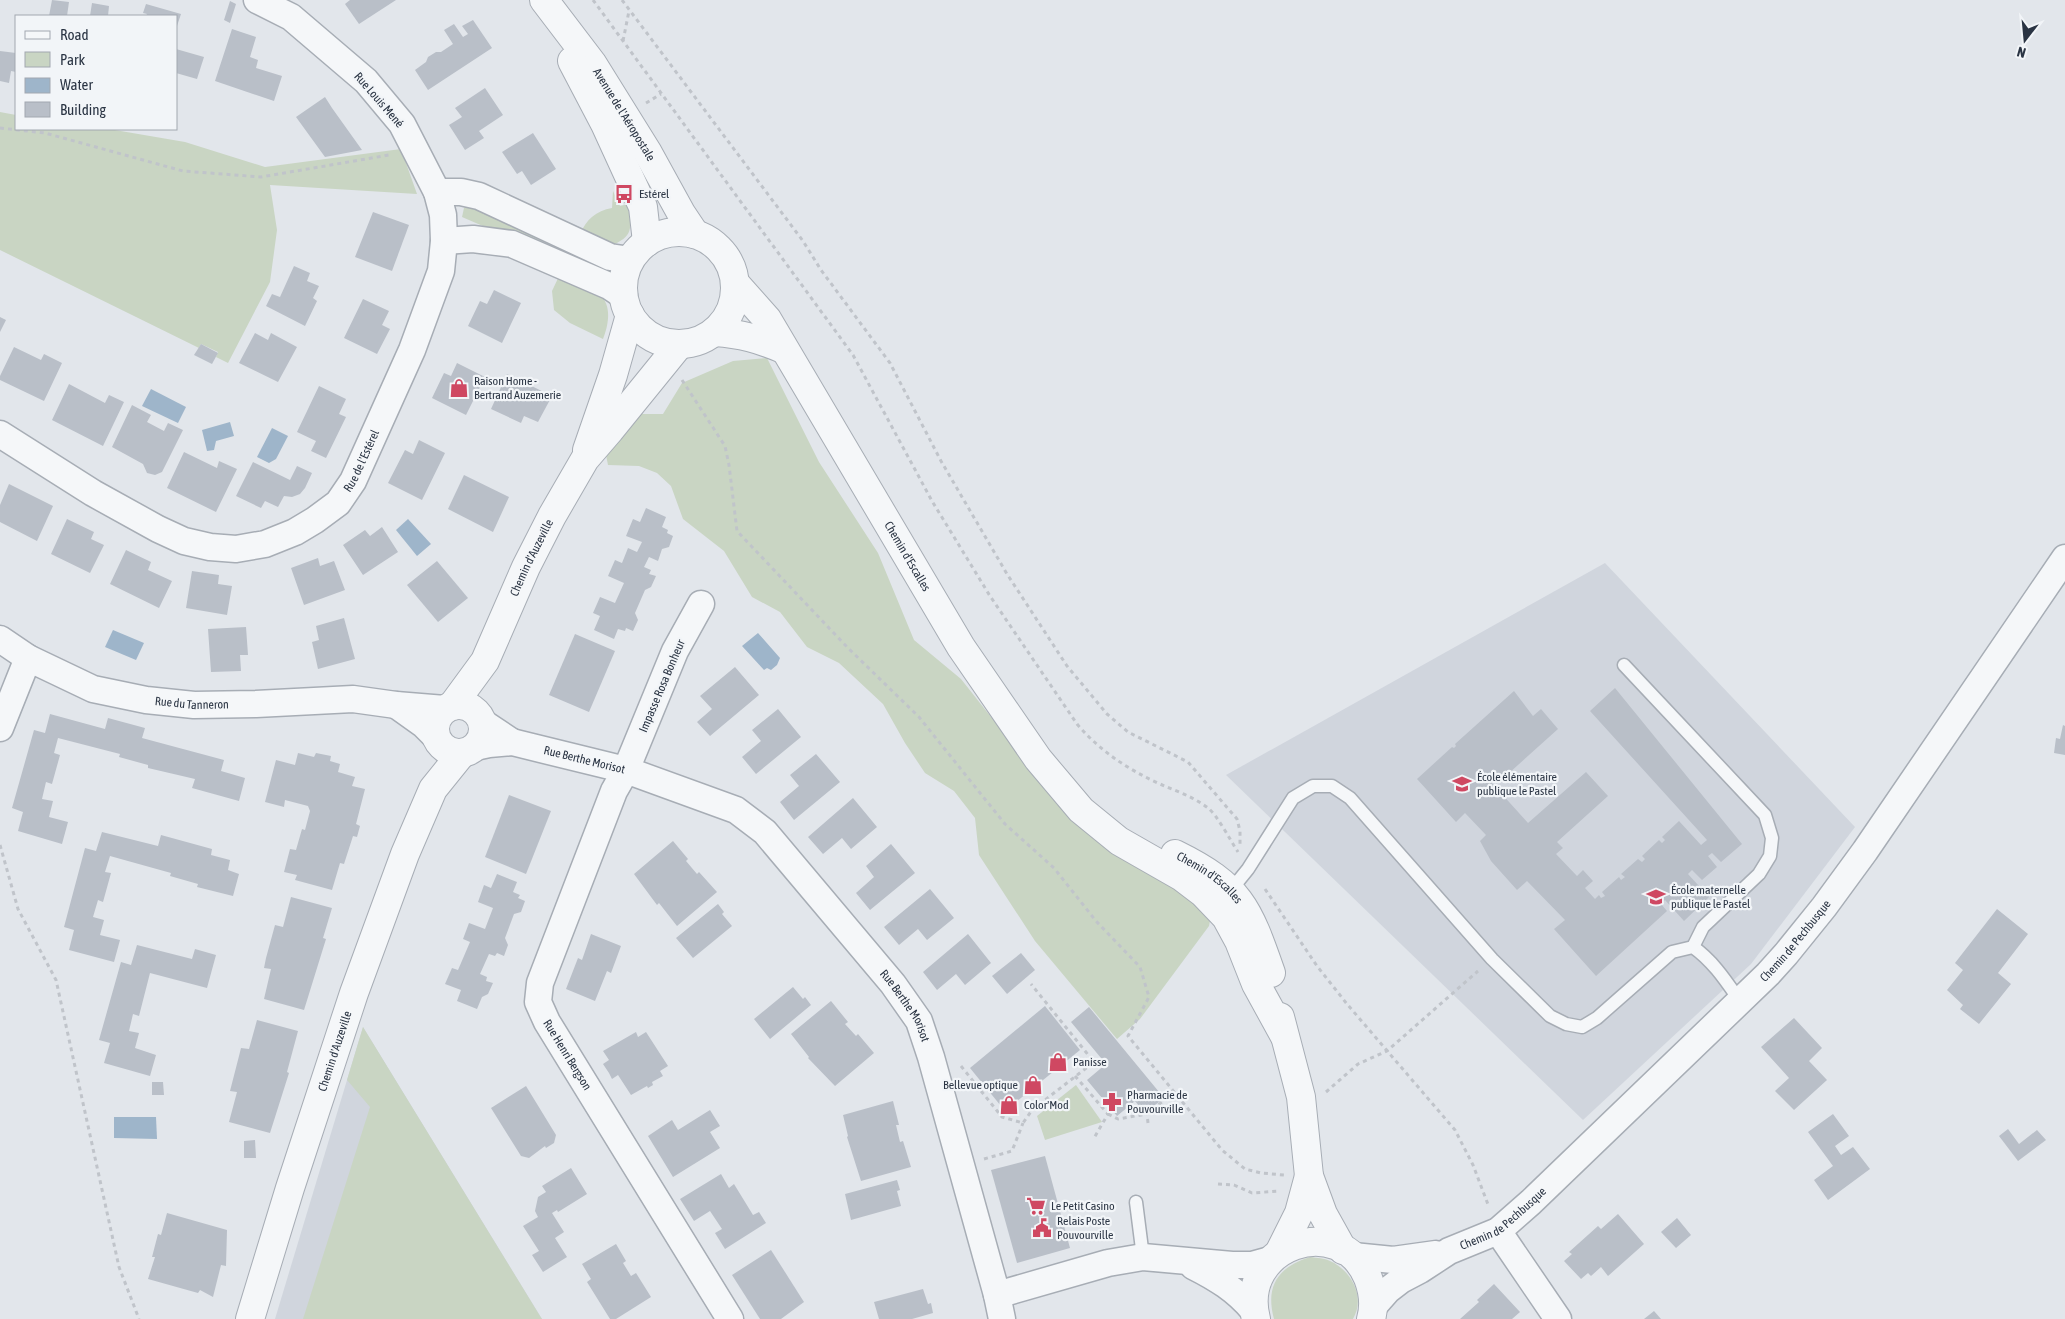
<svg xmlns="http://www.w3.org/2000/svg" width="2065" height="1319" font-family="'Asap Condensed',sans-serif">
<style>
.built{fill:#d0d5dd}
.green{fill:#c9d5c3}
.water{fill:#9eb5ca}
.building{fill:#b9bfc8}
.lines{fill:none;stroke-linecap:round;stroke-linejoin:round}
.service-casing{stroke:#a7adb5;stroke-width:15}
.minor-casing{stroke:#a7adb5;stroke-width:29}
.tertiary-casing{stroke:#a7adb5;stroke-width:30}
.path{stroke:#c0c4ca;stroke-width:3;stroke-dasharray:4 4;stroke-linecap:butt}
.service{stroke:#f5f7f9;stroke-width:12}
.minor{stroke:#f5f7f9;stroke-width:26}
.tertiary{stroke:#f5f7f9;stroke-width:28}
.labels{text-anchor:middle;stroke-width:4.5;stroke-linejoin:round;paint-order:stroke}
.street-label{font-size:12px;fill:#2a3443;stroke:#f2f5f8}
.poi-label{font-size:12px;fill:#2a3443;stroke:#f2f5f8;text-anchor:start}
</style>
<rect width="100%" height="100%" fill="#e2e6eb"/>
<g class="built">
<path d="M1605,563L1855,827L1751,964L1583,1120L1226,775Z"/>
<path d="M363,1027L542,1319H275Z"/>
</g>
<g class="green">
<path d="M0,112L16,115V129H109L185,142L265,167L401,149L417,194L270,185L277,230L270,282L228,363L216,357L218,352L201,344L199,348L0,250Z"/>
<path d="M613,191L620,206L628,204C631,230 635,235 609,247L580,235C586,219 596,211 612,208Z"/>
<path d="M470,203L609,267L606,275L599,276L462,217L464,208Z"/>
<path d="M561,272C572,278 595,289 602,297C612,308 608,327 603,339L570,323L554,310L552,291Z"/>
<path d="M767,358L819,462L878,553L914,640L961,679L1006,736L1212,910L1209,926L1140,1019L1117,1039L1035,941L979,855L975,818L954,791L925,773L905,743L883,704L839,663L807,647L780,612L752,597L724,551L683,519L671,486L657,473L639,466L608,465L605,450L634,414H663L682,383L733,361Z"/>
<path d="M363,1027L540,1316L542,1319H303L370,1107L347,1080Z"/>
<path d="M1076,1085L1102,1122L1045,1140L1037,1116Z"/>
<path d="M1310,1257C1317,1258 1324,1258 1330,1261C1351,1270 1366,1297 1353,1319H1274C1265,1286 1278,1267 1310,1257Z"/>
</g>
<g class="water">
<path d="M151,389L186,407L178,423L142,406Z"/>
<path d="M230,422L234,436L216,441L214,450L207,451L202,430Z"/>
<path d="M272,428L288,436L276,459L269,463L257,457Z"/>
<path d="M408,519L431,544L417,556L396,530Z"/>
<path d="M113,630L144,643L136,660L105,647Z"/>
<path d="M758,633L780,658L777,665L771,670L767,668L764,670L742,646Z"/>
<path d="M114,1117H156L157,1139L114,1138Z"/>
</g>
<g class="building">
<path d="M52,0L69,2L67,16H49Z"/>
<path d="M350,0H396L359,24L345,4Z"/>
<path d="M230,1L236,4L230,23L224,20Z"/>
<path d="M92,3L109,6L108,16H90Z"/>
<path d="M146,4L181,14L177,26L176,16H146L147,14L143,13Z"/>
<path d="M473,20L492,48L428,90L415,70L426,62L428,57L436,52H441L453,44L444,30L454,24L463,37L468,34L462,26Z"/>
<path d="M232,29L256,37L250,57L258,60L256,68L282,76L274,101L215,81Z"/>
<path d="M176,49L204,57L197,79L176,73Z"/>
<path d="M0,51L16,53V72L11,71L9,83L0,81Z"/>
<path d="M485,88L503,115L479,131L484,138L465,150L449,125L462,117L455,108Z"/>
<path d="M325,97L332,108L362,150L325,157L296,117Z"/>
<path d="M533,133L556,169L531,185L522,171L517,174L502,152Z"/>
<path d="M373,212L409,225L392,271L355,257Z"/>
<path d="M294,266L310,273L307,281L319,286L313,298L317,301L305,326L266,306L272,294L280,297Z"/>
<path d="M494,290L521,303L502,343L468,326L480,301L487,304Z"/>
<path d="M363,299L389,311L382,325L390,329L377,354L344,338Z"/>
<path d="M0,317L6,320L0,332Z"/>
<path d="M255,333L268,340L271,333L297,347L278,382L239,363Z"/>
<path d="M201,344L218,353L212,364L194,355Z"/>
<path d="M14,347L41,360L44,354L62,363L44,401L0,380V376Z"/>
<path d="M457,363L485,377L466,415L432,398L444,373L451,376Z"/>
<path d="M507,374L552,396L538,422L524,416L521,423L491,409Z"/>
<path d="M69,384L105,403L109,395L124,402L103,446L52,420Z"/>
<path d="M319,386L346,399L339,414L346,417L326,458L311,451L316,441L297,432Z"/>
<path d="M132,405L151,415L147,422L164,431L168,423L183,430L162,472L155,475L147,473L143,464L112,447Z"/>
<path d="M419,440L445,453L422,500L388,483L405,450L413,454Z"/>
<path d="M184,452L217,468L219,461L237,469L216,512L167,488Z"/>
<path d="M253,462L290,480L297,466L312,473L305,488L300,494L292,497L284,496L278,507L265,501L261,508L236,496Z"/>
<path d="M464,475L509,497L493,532L448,509Z"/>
<path d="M9,484L53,506L37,541L0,522V505Z"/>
<path d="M646,508L666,517L662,527L668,530L667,533L673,536L669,547L662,549L658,561L649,557L644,567L651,570L649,574L656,576L651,587L645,590L635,613L638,620L633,631L626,628L625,631L618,629L614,639L594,630L600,616L593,613L600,597L615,603L624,583L608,576L615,560L622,563L628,548L637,552L642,542L626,536L633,519L640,522Z"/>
<path d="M67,519L94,532L91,539L104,545L90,573L51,554Z"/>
<path d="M382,527L398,552L363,575L343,545L365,530L370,536Z"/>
<path d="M126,550L151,562L148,570L172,581L159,608L110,584Z"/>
<path d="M318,558L320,566L334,561L345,590L304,605L291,568Z"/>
<path d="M437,561L468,598L438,622L407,585Z"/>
<path d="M192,571L219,575L218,584L232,586L227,615L186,608Z"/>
<path d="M344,618L355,659L318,669L312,642L319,640L316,626Z"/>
<path d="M246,627L248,655H240L241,671L211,672L208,629Z"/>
<path d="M575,634L615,651L589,712L549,695Z"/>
<path d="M735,667L759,695L710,736L697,722L712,709L700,696Z"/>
<path d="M1615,688L1742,844L1721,862L1712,853L1708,856L1717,867L1702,880L1692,870L1688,874L1709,897L1684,921L1665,900L1661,904L1667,911L1596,976L1554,929L1565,920L1527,881L1517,890L1491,861L1480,841L1486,835L1465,813L1456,822L1417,779L1452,747L1454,748L1456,746L1455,744L1514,691L1533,716L1541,709L1558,729L1498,783L1494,779L1491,782L1528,823L1586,772L1608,796L1557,842L1563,848L1556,854L1577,876L1583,870L1593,881L1585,888L1595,899L1599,895L1601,898L1605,896L1602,892L1619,877L1621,880L1625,877L1621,874L1638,859L1642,862L1645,859L1642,856L1659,840L1662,843L1665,840L1662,837L1679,821L1701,845L1707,840L1590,711Z"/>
<path d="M778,709L801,737L756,774L742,757L761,741L752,730Z"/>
<path d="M50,714L105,729L108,718L145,728L142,738L224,760L221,771L245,778L239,801L192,788L195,779L148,768V765L119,757L120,754L58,738L54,753L60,755L52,784L46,782L42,799L53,801L49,817L68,822L62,844L18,831L23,812L12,808L34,730L45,733Z"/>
<path d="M2063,725L2065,726V755L2054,753L2056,738L2060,739Z"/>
<path d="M298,753L314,757L316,753L331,756L330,761L340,764L338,772L355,777L352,786L365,789L356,824L360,826L357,837L353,836L344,864L340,863L332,890L295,880L297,875L284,872L290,849L296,850L302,829L305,830L310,811L308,806L285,800L284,807L265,802L276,760L295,765Z"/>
<path d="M816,754L840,782L794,820L780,802L799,786L790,775Z"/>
<path d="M509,795L551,811L526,874L485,857Z"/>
<path d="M853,798L877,827L851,849L842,838L823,854L808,837Z"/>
<path d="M102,832L158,846L161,835L212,849L211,855L230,860L228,870L239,874L233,896L197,887L198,884L170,876L171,873L110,856L105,872L111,873L103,902L98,900L93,917L104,920L100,935L120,940L114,962L69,950L74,930L64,927L85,848L96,851Z"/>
<path d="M673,841L688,859L686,861L697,874L699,872L717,892L677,926L659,903L657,905L634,874Z"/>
<path d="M891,844L915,873L870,910L856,893L874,877L866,866Z"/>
<path d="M497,874L517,882L513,892L520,895L518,898L525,901L521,912L514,914L505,938L508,945L504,956L497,953L495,956L489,954L480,974L487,977L486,981L493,983L488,994L482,997L477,1009L457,1001L461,990L445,984L452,968L458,970L470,942L463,939L469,923L485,929L493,908L478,902L484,885L491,888Z"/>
<path d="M930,889L954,918L927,940L918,929L899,945L884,927Z"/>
<path d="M291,897L332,908L323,938L326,939L304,1010L264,999L271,969L264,968L266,958L275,925L283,927Z"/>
<path d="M718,904L724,912L722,914L732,926L693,958L676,938Z"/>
<path d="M1997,909L2028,934L1998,973L2011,984L1979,1024L1960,1009L1963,1005L1947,990L1963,970L1955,963Z"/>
<path d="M591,934L621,946L611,973L607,971L595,1001L566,989L578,958L582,960Z"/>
<path d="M968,934L991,963L965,985L956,974L937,990L923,972Z"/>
<path d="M137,945L192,959L195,949L216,955L207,988L150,973L139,1016L133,1014L129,1031L139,1033L135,1048L156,1055L150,1076L104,1063L110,1043L99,1040L121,962L131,965Z"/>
<path d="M1021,953L1035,970L1007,994L992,976Z"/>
<path d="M793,987L803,999L805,997L811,1005L770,1039L754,1019Z"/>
<path d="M831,1001L848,1022L845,1024L856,1036L858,1034L874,1053L835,1086L808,1058L809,1057L791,1034Z"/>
<path d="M1045,1006L1080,1050L1005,1111L970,1068Z"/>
<path d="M1089,1007L1164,1098L1145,1113L1135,1101L1117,1116L1087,1080L1106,1064L1071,1022Z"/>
<path d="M1794,1018L1822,1048L1809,1061L1827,1080L1794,1110L1775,1091L1789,1078L1761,1047Z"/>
<path d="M257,1020L298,1031L287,1072L289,1073L270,1133L229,1122L237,1092L230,1091L239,1056L241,1048L249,1049Z"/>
<path d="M636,1032L638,1037L646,1032L668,1066L660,1071L663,1076L652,1082L653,1085L648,1088L647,1086L631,1095L618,1075L612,1079L609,1073L603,1064L609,1060L603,1051Z"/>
<path d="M152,1082H163L164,1095H152Z"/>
<path d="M526,1086L556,1135L554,1143L546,1148L545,1146L529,1158L521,1156L491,1108Z"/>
<path d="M893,1101L899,1125H896L900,1142L903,1141L911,1167L861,1181L847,1137L848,1136L843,1115Z"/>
<path d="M710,1110L720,1126L710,1132L720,1148L673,1177L648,1136L672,1120L678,1130Z"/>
<path d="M1833,1114L1849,1136L1835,1146L1841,1155L1853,1147L1870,1169L1828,1200L1814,1180L1833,1166L1808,1132Z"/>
<path d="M2008,1129L2019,1144L2037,1130L2046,1140L2018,1161L1999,1136Z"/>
<path d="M255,1140L256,1158H244V1141Z"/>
<path d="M1045,1156L1070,1248L1017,1263L991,1170Z"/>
<path d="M571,1168L587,1194L558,1212L557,1210L552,1213L564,1232L555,1238L567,1257L543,1272L532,1255L539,1251L523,1226L538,1217L535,1211L538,1197L546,1192L542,1186Z"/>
<path d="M721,1174L729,1188L734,1184L753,1215L759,1212L766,1223L725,1249L715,1233L722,1229L710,1211L694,1221L680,1199Z"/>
<path d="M897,1180L900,1190L897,1191L901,1206L851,1220L845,1194Z"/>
<path d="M167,1213L227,1230L226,1266L221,1265L213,1297L200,1290L198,1293L148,1279L155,1257H152L158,1234L161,1235Z"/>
<path d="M1618,1214L1644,1244L1608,1276L1601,1267L1591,1276L1588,1273L1581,1279L1564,1261L1572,1254L1569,1252L1598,1226L1601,1229Z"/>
<path d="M1677,1218L1691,1235L1676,1248L1661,1232Z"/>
<path d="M616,1244L626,1261L623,1263L631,1276L636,1273L651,1297L616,1319H610L587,1282L591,1279L582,1264Z"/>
<path d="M771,1250L804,1302L781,1319H760L732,1275Z"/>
<path d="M1494,1284L1520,1312L1512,1319H1460L1479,1302L1477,1300Z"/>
<path d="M923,1289L928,1304L931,1303L933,1313L912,1319H879L874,1302Z"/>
<path d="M1654,1311L1661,1319H1644Z"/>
</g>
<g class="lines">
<g class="service-casing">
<g id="service">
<path d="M1624,665L1765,815L1772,838L1770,856L1759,874L1703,927L1693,947"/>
<path d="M1227,890H1231L1248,869L1293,798L1313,786H1332L1350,798L1492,959L1550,1016L1566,1024L1582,1027L1597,1018L1672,952L1693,947C1713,961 1726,981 1740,1001"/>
<path d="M1136,1202L1143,1257"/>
</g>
</g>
<g class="minor-casing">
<g id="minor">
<path d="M437,192H461L479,196L610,257L630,260"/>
<path d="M444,241L473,239L512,244L609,286L624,296"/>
<path id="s1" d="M0,434L93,493L158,529L184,541L210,547L236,549L265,544L295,532L315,520L338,503L353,481L412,350L441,271L444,241L443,215L437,192L402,124L366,81L291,17L257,0"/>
<path id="s2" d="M701,604L675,651L626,770L614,791L540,983L538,1002L547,1022L730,1319"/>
<path id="s3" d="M0,639L28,658L93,689L146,700L194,705L256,704L353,699L396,705L445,709"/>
<path d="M396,705L424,725L436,737"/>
<path d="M482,722L512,742"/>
<path d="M0,728L28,658"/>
<path id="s4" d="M475,747L489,744L512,742L626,770L736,810L765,832L893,984L919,1021L931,1057L997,1295L1108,1263L1143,1257L1232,1265H1252L1270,1260"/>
<path d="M1498,1231L1558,1319"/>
<path d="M1353,1256L1393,1260L1436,1254"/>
<path d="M1193,1266C1217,1278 1236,1290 1253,1310"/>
<path d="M997,1295L1002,1319"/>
<path id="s5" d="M1373,1307L1388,1290L1401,1280L1420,1270L1449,1251L1498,1231L1531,1202L1768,974L1786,954L1824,907L1865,851L2065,558"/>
</g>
</g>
<g class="tertiary-casing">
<g id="tertiary">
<path id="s6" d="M544,0L592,63L648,153L681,213L695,234"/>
<path d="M572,61L605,124L643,207L647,242"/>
<circle cx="679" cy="288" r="56"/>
<path id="s7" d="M735,283L767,319L961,647L1038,759L1081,810L1119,841L1182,877L1203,893L1226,917L1239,941L1256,984L1284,1035"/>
<path d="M715,332C742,334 759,339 783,349"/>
<path d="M587,450L613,375L630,315"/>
<circle cx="459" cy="729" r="24"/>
<path id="s8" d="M452,706L485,661L526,567L552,516L585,459L610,430L679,345"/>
<path id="s9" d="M1175,854C1240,886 1248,907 1271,973"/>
<path d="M1280,1017L1301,1097L1309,1176L1323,1214L1343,1250"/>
<path d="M1280,1251L1299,1213L1309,1176"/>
<path id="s10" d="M250,1319L290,1188L354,993L405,854L433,789L462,753"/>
<path d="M1256,1319C1237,1246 1340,1210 1368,1278C1373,1291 1375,1305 1371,1319"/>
</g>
</g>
<g class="path">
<path d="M593,0L853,355L932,501L990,596L1077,724C1100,751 1127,769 1160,784C1176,791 1194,797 1208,808C1218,816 1230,840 1238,852"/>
<path d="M622,0L803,241L821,270L890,363L941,461L1007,574L1067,666L1107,714L1128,732L1188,762L1237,819L1240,831V846"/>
<path d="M623,41L629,11"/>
<path d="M646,103L661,94"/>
<path d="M0,128L45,133L183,171L261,177L389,155"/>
<path d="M682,380L725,446L729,465L737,531L848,648L919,717L1005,824L1054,868L1096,921L1140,967L1149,997L1128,1036L1222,1150L1245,1169L1261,1173L1284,1175"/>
<path d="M0,845L18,909L56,980L119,1267L139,1319"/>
<path d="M1265,889L1317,966L1347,1004L1455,1130L1473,1165L1489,1207"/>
<path d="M961,1066L1002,1117L1023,1123L1032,1110L1094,1062L1031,984"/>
<path d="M1075,1076L1108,1114L1094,1138"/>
<path d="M1326,1092L1358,1064L1387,1051L1478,971"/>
<path d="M1108,1114L1118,1119L1147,1114"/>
<path d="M1148,1123L1147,1114L1173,1093"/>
<path d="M984,1159L1012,1151L1023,1123"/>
<path d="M1218,1184L1234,1185L1252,1193L1280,1191"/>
</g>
<use href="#service" class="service"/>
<use href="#minor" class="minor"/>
<use href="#tertiary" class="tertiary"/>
</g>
<defs>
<g id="bus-bare" transform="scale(1.5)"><path d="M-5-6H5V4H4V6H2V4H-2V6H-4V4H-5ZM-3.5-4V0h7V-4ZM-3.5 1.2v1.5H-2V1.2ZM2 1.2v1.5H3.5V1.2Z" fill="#cf4862" stroke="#f2f5f8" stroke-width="2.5" paint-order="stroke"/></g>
<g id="shop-bare" transform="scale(1.5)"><path d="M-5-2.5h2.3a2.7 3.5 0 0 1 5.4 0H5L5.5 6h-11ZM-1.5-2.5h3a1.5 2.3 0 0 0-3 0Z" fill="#cf4862" stroke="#f2f5f8" stroke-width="2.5" paint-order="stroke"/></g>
<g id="school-bare" transform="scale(1.5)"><path d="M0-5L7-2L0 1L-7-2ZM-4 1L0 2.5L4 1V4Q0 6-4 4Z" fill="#cf4862" stroke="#f2f5f8" stroke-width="2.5" paint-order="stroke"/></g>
<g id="pharmacy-bare" transform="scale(1.5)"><path d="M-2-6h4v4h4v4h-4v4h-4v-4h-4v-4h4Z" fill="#cf4862" stroke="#f2f5f8" stroke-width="2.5" paint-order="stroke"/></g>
<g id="supermarket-bare" transform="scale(1.5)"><path d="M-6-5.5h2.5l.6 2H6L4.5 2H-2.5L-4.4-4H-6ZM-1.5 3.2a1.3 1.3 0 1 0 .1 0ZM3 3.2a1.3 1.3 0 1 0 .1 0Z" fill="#cf4862" stroke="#f2f5f8" stroke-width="2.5" paint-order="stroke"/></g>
<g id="civic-bare" transform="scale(1.5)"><path d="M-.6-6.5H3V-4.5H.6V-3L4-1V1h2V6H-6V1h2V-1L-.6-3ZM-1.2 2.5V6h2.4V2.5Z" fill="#cf4862" stroke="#f2f5f8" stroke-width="2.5" paint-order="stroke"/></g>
</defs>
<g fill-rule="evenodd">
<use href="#bus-bare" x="624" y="194"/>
<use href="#shop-bare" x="459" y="388"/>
<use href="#school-bare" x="1462" y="784"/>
<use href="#school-bare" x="1656" y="897"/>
<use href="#shop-bare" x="1058" y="1062"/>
<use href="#shop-bare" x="1033" y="1085"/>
<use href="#pharmacy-bare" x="1112" y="1102"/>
<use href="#shop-bare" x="1009" y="1105"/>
<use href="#supermarket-bare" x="1036" y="1206"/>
<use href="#civic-bare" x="1042" y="1228"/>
</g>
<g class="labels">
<g class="street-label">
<text transform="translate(379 100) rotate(49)" y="4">Rue Louis Mené</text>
<text dy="4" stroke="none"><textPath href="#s6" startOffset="140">Avenue de l'Aéropostale</textPath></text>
<text dy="4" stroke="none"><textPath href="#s1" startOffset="428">Rue de l'Estérel</textPath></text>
<text dy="4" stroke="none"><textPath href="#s7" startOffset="324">Chemin d'Escalles</textPath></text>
<text dy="4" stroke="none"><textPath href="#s8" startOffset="169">Chemin d'Auzeville</textPath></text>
<text transform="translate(662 686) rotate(-67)" y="4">Impasse Rosa Bonheur</text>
<text dy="4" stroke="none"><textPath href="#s3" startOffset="206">Rue du Tanneron</textPath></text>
<text dy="4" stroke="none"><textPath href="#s4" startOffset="112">Rue Berthe Morisot</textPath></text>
<text dy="4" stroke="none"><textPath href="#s9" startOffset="42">Chemin d'Escalles</textPath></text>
<text dy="4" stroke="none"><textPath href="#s5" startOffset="564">Chemin de Pechbusque</textPath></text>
<text dy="4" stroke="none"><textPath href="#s4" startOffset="532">Rue Berthe Morisot</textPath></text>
<text dy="4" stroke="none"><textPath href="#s10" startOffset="281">Chemin d'Auzeville</textPath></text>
<text dy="4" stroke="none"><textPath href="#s2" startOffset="492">Rue Henri Bergson</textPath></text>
<text dy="4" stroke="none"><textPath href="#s5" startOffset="159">Chemin de Pechbusque</textPath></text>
</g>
<g class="poi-label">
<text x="639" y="198">Estérel</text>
<text x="474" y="385">Raison Home -<tspan x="474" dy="14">Bertrand Auzemerie</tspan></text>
<text x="1477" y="781">École élémentaire<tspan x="1477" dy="14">publique le Pastel</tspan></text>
<text x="1671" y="894">École maternelle<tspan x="1671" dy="14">publique le Pastel</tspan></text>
<text x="1073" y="1066">Panisse</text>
<text x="1018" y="1089" text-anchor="end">Bellevue optique</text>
<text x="1127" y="1099">Pharmacie de<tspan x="1127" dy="14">Pouvourville</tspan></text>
<text x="1024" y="1109">Color'Mod</text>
<text x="1051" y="1210">Le Petit Casino</text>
<text x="1057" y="1225">Relais Poste<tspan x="1057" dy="14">Pouvourville</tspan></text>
</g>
</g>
<rect x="15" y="15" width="162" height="115" fill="#f2f5f8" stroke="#a2a8b0"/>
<rect x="25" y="31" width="25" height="8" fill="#f5f7f9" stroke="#a2a8b0"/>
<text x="60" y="40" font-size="15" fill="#2a3443">Road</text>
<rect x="25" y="52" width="25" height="15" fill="#c9d5c3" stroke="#a2a8b0"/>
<text x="60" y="65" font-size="15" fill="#2a3443">Park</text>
<rect x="25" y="78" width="25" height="15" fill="#9eb5ca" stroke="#a2a8b0"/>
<text x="60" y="90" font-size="15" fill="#2a3443">Water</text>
<rect x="25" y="102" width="25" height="15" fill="#b9bfc8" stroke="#a2a8b0"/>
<text x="60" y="115" font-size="15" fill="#2a3443">Building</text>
<g transform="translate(2025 40) rotate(196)" stroke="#f2f5f8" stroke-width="4" paint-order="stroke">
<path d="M0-4L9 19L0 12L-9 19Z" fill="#2a3443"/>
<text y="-8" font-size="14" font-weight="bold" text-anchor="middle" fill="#2a3443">N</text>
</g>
</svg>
